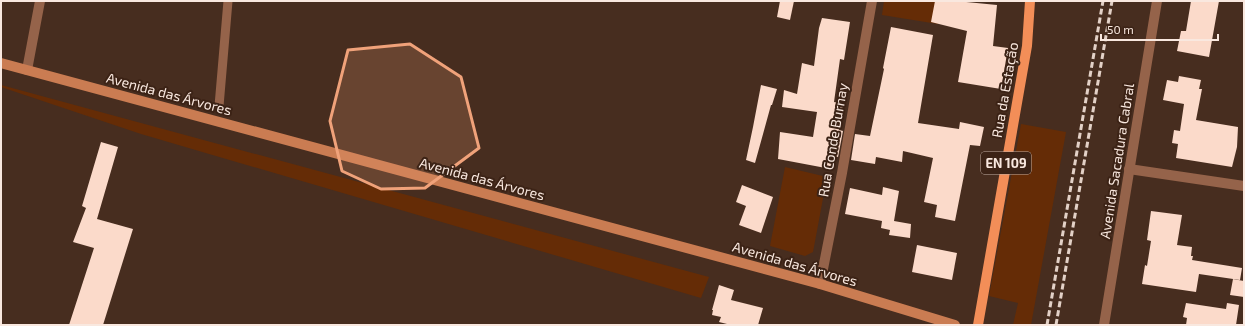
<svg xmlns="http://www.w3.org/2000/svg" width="1245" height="326" font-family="'Exo 2',sans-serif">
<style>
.green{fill:#652c06}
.building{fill:#fbdaca}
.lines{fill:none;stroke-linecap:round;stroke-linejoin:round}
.pedestrian{stroke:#95634a;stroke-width:9}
.minor{stroke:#95634a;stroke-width:10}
.secondary{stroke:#ca7c52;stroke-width:10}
.primary{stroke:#f38e58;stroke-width:10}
.rail{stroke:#e3d1c7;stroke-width:3;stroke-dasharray:6 3;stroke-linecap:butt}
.marked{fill:#f0a27a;fill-opacity:0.2;stroke:#f0a27a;stroke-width:3;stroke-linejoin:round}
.labels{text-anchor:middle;stroke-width:4;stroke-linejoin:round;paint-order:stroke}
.shield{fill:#3c2316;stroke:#c0ada3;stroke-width:1}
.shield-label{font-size:13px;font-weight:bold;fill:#f9e8df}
.street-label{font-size:14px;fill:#f9e8df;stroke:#3c2316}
</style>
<rect width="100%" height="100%" fill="#472d1f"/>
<g class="green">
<path d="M884,1H941L938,24L882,15Z"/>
<path d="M1,85L709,277L701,298L141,134L1,87Z"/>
<path d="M1021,124L1066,132L1031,325H1013L1018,303L989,296Z"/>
<path d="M785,167L827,177L813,252L805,256L770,246Z"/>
</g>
<g class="building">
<path d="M780,1H794L790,20L777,17Z"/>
<path d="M935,1H956L997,5L993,46L1008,48L1001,89L958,82L967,31L931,22Z"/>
<path d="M1191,1H1219L1209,57L1177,51L1181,31H1186Z"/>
<path d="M822,18L850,22L844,60L840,59L834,102L843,104L839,130L843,131L838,157L834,156L831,169L778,159L780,132L813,137L817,112L782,107L784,90L797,94L802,63L814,66L819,28Z"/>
<path d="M891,27L933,35L918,123L959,129L960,122L984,127L980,146L970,145L955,221L935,217L937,205L924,202L933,158L903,151L902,162L876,157L875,164L851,160L855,134L870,136L884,69L883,68Z"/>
<path d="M1179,76L1201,80L1199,89H1202L1196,120L1238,127L1237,147L1232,167L1176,158L1178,144L1172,143L1174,130L1180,131L1184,104L1163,100L1167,80L1178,82Z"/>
<path d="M761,85L777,89L772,105H771L755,163L746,160L753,127Z"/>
<path d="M101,142L118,147L97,219L133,229L103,325H69L94,248L73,242L86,208L82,206Z"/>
<path d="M742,185L773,197L761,233L739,225L746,206L736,202Z"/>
<path d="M883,187L899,191L894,221L911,224L910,238L889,235L890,230L881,228L882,221L845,214L850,188L882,195Z"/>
<path d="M1151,211L1182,215L1177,245L1192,247L1191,256H1193L1192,260L1242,268L1240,280L1199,274L1196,292L1142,284L1145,265L1147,266L1151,241L1147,240Z"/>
<path d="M917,245L957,253L952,280L912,272Z"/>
<path d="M1233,279L1244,281V297L1230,295Z"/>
<path d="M719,285L734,290L731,300L763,308L758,325H731L719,322L721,317L712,315L713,310H712Z"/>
<path d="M1186,303L1226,309L1227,303L1239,305L1236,325H1186L1187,318L1183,317Z"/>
</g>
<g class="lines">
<path class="pedestrian" d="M219,106L228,1"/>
<g class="minor">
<path d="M27,70L40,1"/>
<path d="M1129,169L1244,186"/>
<path d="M820,284L842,173L872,1"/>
<path d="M1104,325L1157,1"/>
</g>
<path class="secondary" d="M1,63L820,284L955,325"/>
<path class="primary" d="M978,325L1027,46L1030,1"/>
<g class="rail">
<path d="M1047,325L1103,1"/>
<path d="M1056,325L1112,1"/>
</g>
</g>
<path class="marked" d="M410,44L461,77L479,148L425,188L381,189L342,171L330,121L348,50Z"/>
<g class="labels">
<rect class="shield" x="981" y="152" width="50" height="22" rx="3"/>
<g class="shield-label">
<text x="1006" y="168">EN 109</text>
</g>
<g class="street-label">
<text transform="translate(1005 90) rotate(-80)" y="5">Rua da Estação</text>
<text transform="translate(169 94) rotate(15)" y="5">Avenida das Árvores</text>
<text transform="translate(833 140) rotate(-80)" y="5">Rua Conde Burnay</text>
<text transform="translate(1117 161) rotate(-81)" y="5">Avenida Sacadura Cabral</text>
<text transform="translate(482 179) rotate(15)" y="5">Avenida das Árvores</text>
<text transform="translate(795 264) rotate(16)" y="5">Avenida das Árvores</text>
</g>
</g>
<rect width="1245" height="326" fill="none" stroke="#f9e8df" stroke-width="4"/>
<path d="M1101 34v6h117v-6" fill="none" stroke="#f9e8df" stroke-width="2"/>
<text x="1107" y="34" font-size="12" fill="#f9e8df" stroke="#3c2316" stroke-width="3" paint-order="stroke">50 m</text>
</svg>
